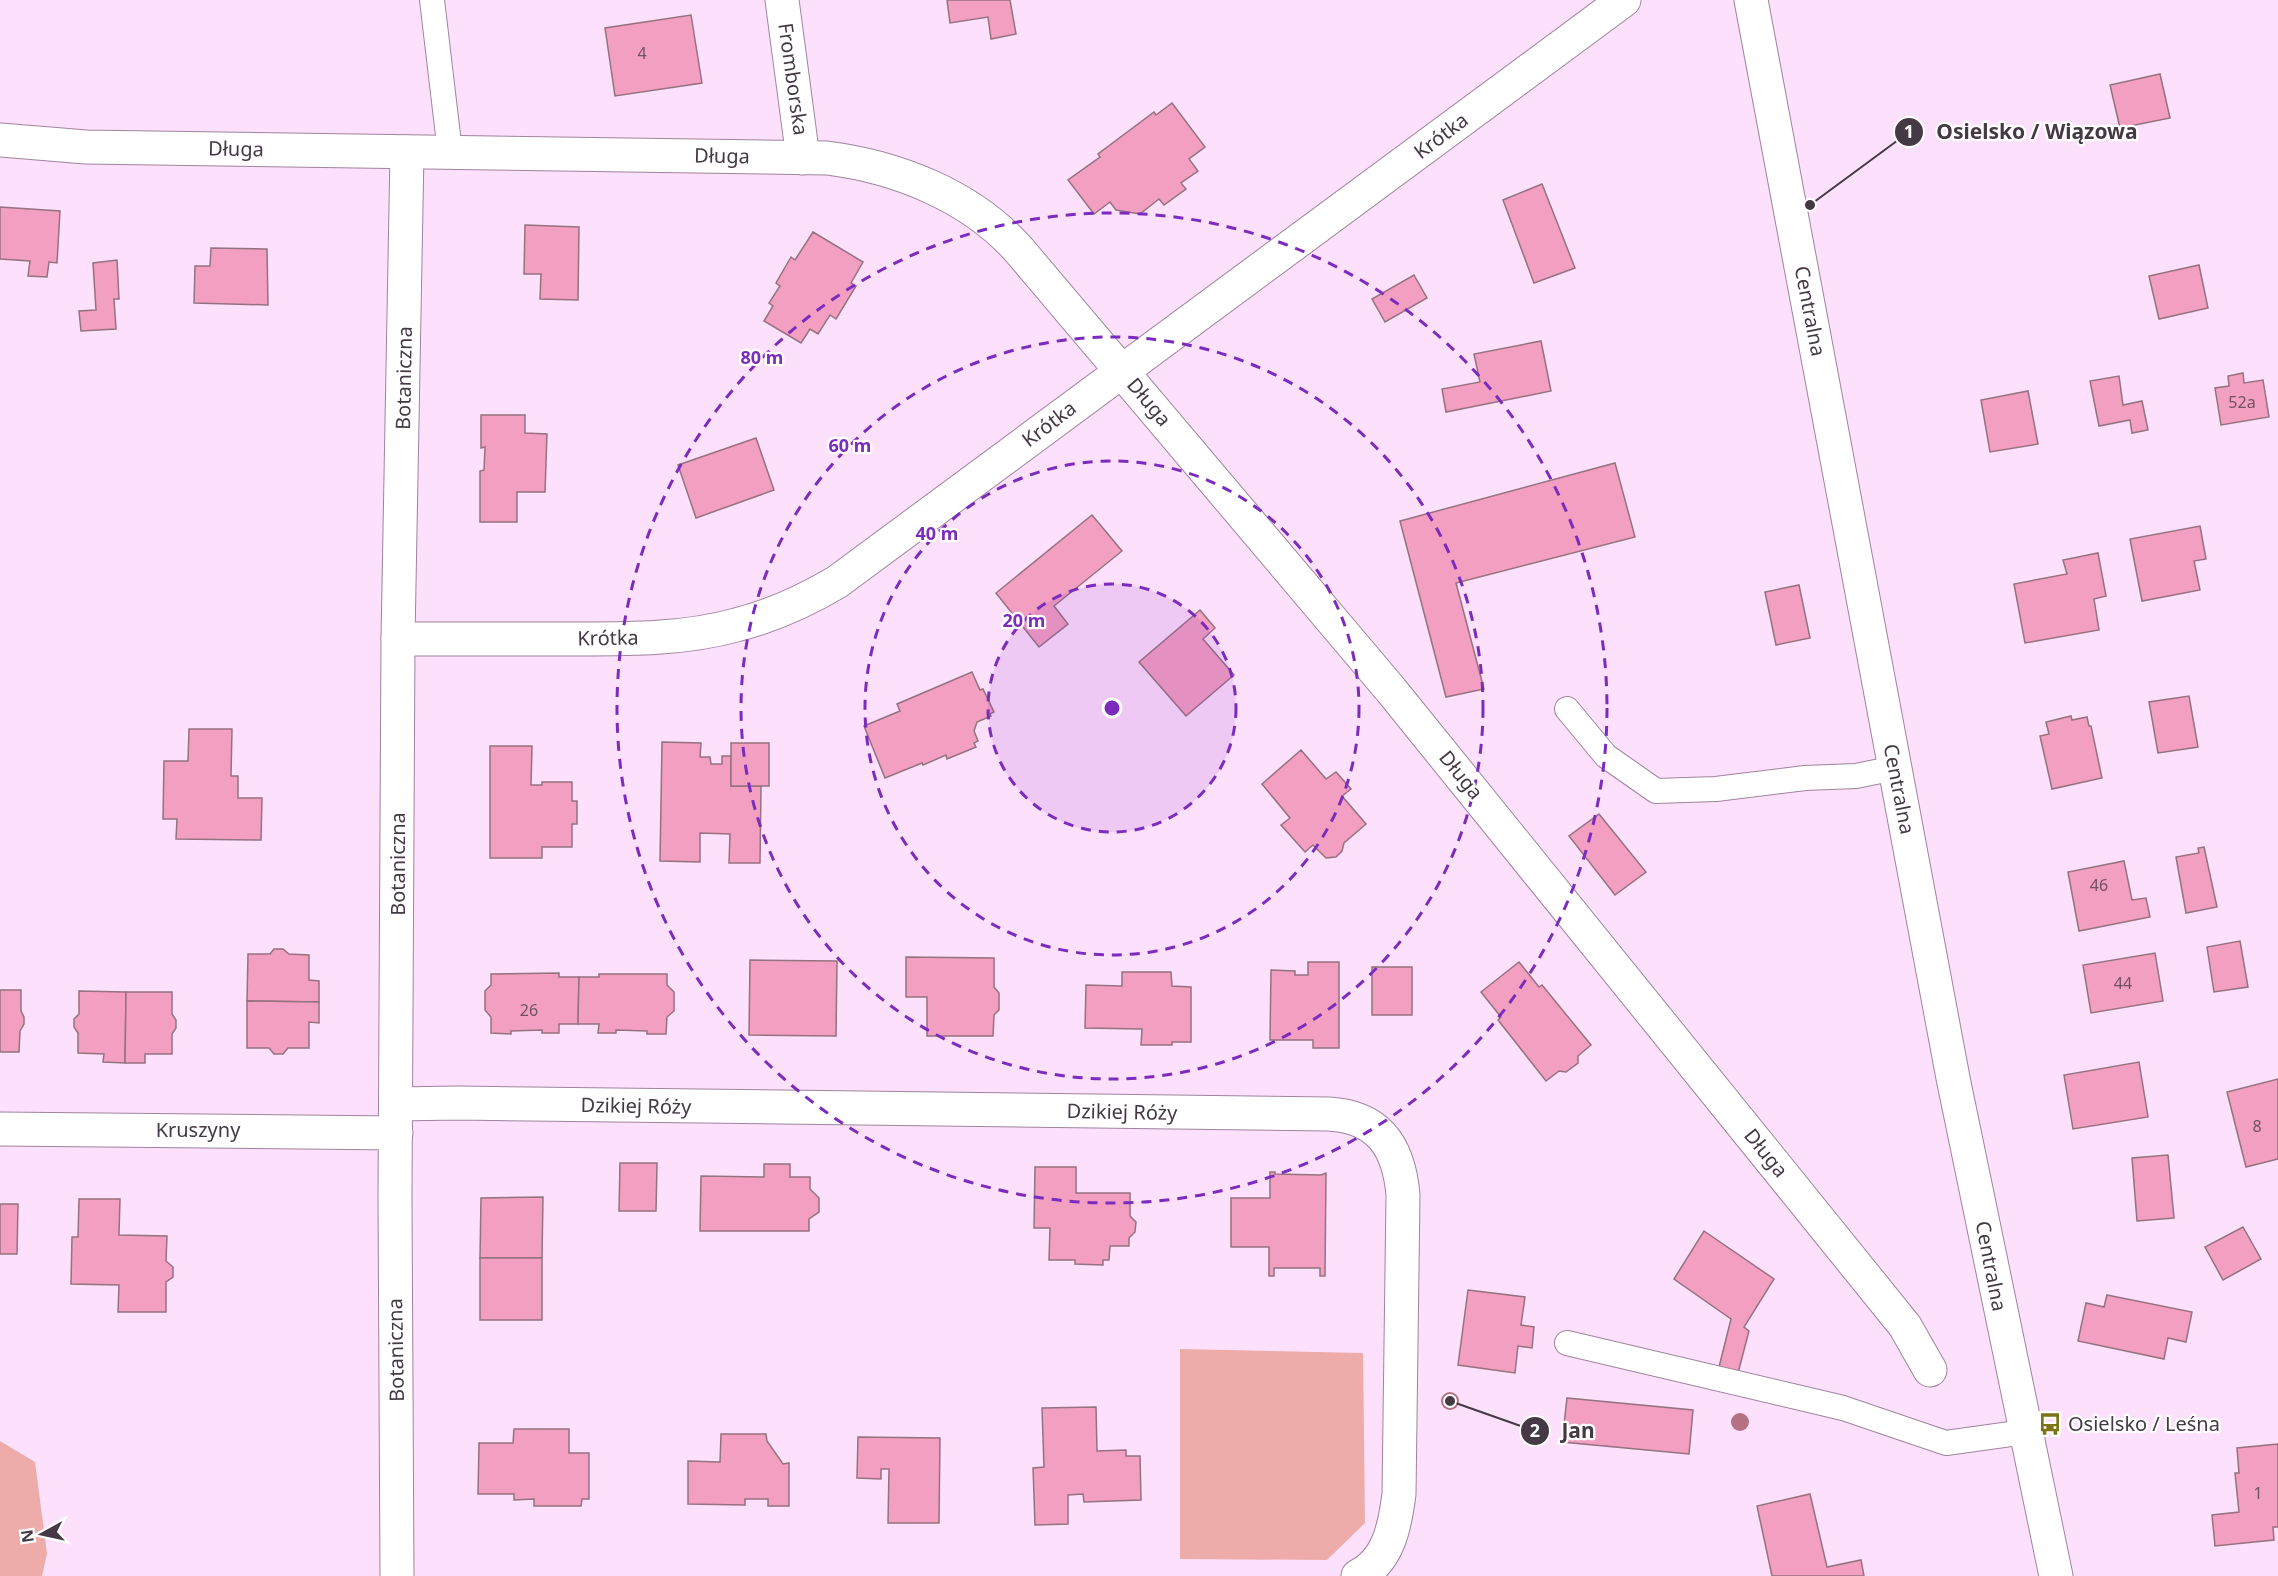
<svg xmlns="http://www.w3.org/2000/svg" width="2278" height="1576" font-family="'Noto Sans',sans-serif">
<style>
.green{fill:#edaca9}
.building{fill:#f39fc1;stroke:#95727f;stroke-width:1.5}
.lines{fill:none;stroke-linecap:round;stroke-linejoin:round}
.service-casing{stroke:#9e849d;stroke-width:26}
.minor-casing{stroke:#9e849d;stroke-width:35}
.tertiary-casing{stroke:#9e849d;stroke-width:35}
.service{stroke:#fff;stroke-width:24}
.minor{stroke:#fff;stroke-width:33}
.tertiary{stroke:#fff;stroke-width:33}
.tree{fill:#b67083}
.ring{fill:none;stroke:#7b2cbf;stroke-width:3;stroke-dasharray:10 8}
.labels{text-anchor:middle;stroke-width:4.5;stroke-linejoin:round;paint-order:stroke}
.number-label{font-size:16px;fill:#705263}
.street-label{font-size:20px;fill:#443944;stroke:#fff}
.poi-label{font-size:20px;fill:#443944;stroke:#fff;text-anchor:start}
.centre{fill:#7b2cbf;stroke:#fff;stroke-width:3}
.ring-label{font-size:18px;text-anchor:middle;font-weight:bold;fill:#7b2cbf;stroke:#fff;stroke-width:4.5;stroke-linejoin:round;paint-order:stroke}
.leader{fill:none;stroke:#443944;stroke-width:2}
.callout-dot{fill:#443944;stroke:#fff;stroke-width:2}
.mark-label{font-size:18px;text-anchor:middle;font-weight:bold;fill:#fff}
.callout-label{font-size:21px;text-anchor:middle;font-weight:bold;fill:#443944;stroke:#fff;stroke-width:4.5;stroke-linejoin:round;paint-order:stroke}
</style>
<rect width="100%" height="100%" fill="#fde0fc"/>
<g class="green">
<path d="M1180,1349L1363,1353L1365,1523L1327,1560L1180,1559Z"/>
<path d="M0,1441L35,1462L47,1554L42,1576H0Z"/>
</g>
<g class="building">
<path d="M947,0H1010L1016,34L991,39L988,17L950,23Z"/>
<path d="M691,15L702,83L615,96L605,28Z"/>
<path d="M2160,74L2170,118L2120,128L2110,85Z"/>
<path d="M1172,103L1205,147L1189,159L1198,171L1181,183L1186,189L1164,205L1159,199L1140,214L1116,210L1110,202L1094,214L1068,180L1100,157L1098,154L1154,112L1156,115Z"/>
<path d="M1542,184L1575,268L1534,283L1503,200Z"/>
<path d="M0,207L60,211L57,263L49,262L47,277L28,276L30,261L0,259Z"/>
<path d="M525,225L579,227L578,300L540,299L541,274H524Z"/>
<path d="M813,232L863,262L851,283L856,286L836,319L830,315L818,334L810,329L801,343L764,321L773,306L769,303L780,286L776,283L791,257L795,260Z"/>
<path d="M211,248L267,249L268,305L194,303L195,266H210Z"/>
<path d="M117,260L119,299H114L116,329L81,331L79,311L96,310L93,263Z"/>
<path d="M2199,265L2208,308L2159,319L2149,276Z"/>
<path d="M1414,275L1427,298L1385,322L1372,299Z"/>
<path d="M1541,341L1551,391L1446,412L1442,389L1480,382L1474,354Z"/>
<path d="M2243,373L2244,383L2263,380L2269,417L2221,425L2215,388L2229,386L2228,376Z"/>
<path d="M2119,376L2123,405L2142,401L2148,430L2132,433L2130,420L2099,426L2090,381Z"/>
<path d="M2028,391L2038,444L1990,452L1981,400Z"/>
<path d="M481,415H525V433L547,434L545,492H517V522H480V471L484,470L485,447L481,448Z"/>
<path d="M756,438L774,490L696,518L678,465Z"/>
<path d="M1615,463L1635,537L1456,583L1484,689L1446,697L1400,521Z"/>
<path d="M1092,515L1122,551L1054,606L1068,624L1039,647L996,593Z"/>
<path d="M2200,526L2206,559L2194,561L2200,590L2142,601L2130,539Z"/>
<path d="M2098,553L2106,596L2094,599L2099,630L2025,643L2014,584L2067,574L2063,560Z"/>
<path d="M1799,585L1810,638L1776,645L1765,592Z"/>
<path d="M1200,610L1215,628L1203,639L1234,675L1186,716L1139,662Z"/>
<path d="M972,672L980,690L983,689L994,712L990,714L991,716L977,722L974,731L978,741L974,743L976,747L947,759L946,755L923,765L922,763L885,778L864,726L900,711L897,704Z"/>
<path d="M2189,696L2198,747L2158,753L2149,702Z"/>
<path d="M2071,716L2072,720L2087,717L2089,726H2091L2102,778L2052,789L2040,736L2049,734L2046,722Z"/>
<path d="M189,729H232L231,776H238V798H262L261,840L176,839L177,819H163L164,761H188Z"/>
<path d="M662,742L701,743L700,757H710L711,764H722V756H731V786H761L760,863H729L730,834L700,833V862L660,861Z"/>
<rect x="731" y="743" width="38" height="43"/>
<path d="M490,746H532L531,785H542V782H572V801H577V824H572V847H542V858H490Z"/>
<path d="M1301,750L1326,779L1336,772L1351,789L1342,796L1366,824L1344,843L1342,851L1336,857L1326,858L1313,845L1305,852L1281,825L1290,818L1262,784Z"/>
<path d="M1599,814L1646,872L1615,895L1569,836Z"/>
<path d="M2204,847L2217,907L2186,913L2176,857L2199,853L2198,848Z"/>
<path d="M2124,861L2132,900L2146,898L2150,917L2079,931L2068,872Z"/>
<path d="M2240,941L2248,987L2214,992L2207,947Z"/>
<path d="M274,949H283L289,954L309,955V980L319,981V1002L247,1001L248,954H270Z"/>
<path d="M2155,953L2163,1001L2091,1013L2083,965Z"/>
<path d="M906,957L994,958V987L999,993V1010L994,1015L993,1036H927V997H906Z"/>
<path d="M750,960L837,961L836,1036L749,1035Z"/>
<path d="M1308,962H1339V1048H1313V1040H1270L1271,970L1295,971V975H1308Z"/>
<path d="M1519,962L1539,987L1542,985L1591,1045L1578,1056V1063L1566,1072L1559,1071L1546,1081L1498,1020L1501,1017L1481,992Z"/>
<rect x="1372" y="967" width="40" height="48"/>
<path d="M1122,972H1171L1172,986L1191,987V1042H1172V1045H1141L1142,1029L1085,1028L1086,985L1122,986Z"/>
<path d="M559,973V977H579L578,1024H559V1033H542V1030L511,1031V1034L491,1033V1017L485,1010V991L491,985V974Z"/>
<path d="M599,974H667V985L674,992V1011L667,1017L666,1034H647V1031L616,1030V1033H598L599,1024H578L579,977H599Z"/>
<path d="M0,990H21V1011L24,1017V1024L20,1031L19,1052H0Z"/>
<path d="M79,991L126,992L125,1063L103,1062L104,1054L78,1053V1033L74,1027V1019L79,1014Z"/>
<path d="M126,992H172V1014L176,1020V1028L172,1034V1054H145V1063H125Z"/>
<path d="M247,1001L319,1002V1023L309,1022V1048H288L283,1054H274L269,1048H247Z"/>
<path d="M2139,1062L2148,1117L2073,1129L2064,1075Z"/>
<path d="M2278,1079V1159L2246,1167L2227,1092Z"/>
<path d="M2168,1155L2174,1218L2137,1221L2132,1158Z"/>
<path d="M620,1163H657L656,1211H619Z"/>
<path d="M764,1164H790V1177H810V1189L819,1198V1212L809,1219V1231H700L701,1176L764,1177Z"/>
<path d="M1035,1167H1076V1193H1130V1216L1136,1222L1135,1232L1129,1238V1246H1110L1109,1260H1103V1265L1075,1264V1260H1049L1050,1228H1034Z"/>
<path d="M1270,1172H1275V1174L1321,1175L1326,1173L1325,1276H1320V1268H1274V1276H1269V1247H1231V1198H1270Z"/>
<path d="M543,1197L542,1258H480L481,1198Z"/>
<path d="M79,1199H120L119,1235L167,1236L166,1261L173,1267V1277L166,1282V1312H118L119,1285L71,1284L72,1237H78Z"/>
<path d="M0,1204H18L17,1254H0Z"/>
<path d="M2243,1227L2261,1259L2223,1280L2205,1247Z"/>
<path d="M1704,1231L1774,1279L1744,1327L1749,1331L1738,1373L1719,1367L1731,1319L1674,1279Z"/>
<rect x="480" y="1258" width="62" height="62"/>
<path d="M1468,1290L1525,1297L1521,1325L1534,1327L1532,1348L1518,1346L1515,1373L1458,1365Z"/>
<path d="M2107,1295L2192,1312L2186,1342L2168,1338L2164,1359L2078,1341L2086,1303L2104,1307Z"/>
<path d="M1567,1398L1693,1410L1689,1454L1562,1442Z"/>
<path d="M1096,1407L1097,1451L1126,1450V1456H1140L1141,1500L1084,1502L1083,1494L1068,1495V1524L1035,1525L1033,1468L1044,1467L1042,1408Z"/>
<path d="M514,1429H569V1453H589V1499H582L581,1506H534V1499L514,1500V1494H478L479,1443H513Z"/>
<path d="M721,1434H766L767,1441L783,1464L789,1463V1506H768V1499H745V1505L688,1504V1461L720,1462Z"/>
<path d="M858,1437L940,1438L939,1523H888L889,1469H881V1479L857,1478Z"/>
<path d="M2278,1444V1527H2273L2274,1540L2215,1546L2212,1515L2239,1512L2235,1473H2239L2237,1448Z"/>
<path d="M1810,1494L1827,1567L1861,1560L1864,1576H1772L1757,1506Z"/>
</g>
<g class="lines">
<g class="service-casing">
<g id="service">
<path d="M432,0L450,152"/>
<path d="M1567,709L1606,756L1656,791L1716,789L1805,778L1856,776L1895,768"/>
<path d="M1567,1343L1843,1408L1946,1443L2025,1432"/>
</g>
</g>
<g class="minor-casing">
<g id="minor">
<path d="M782,0L803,158"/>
<path d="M0,140L86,147L827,158C898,167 971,196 1019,250L1391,690L1905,1326L1930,1370"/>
<path d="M398,639C455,639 511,639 568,639C624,639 682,640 736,625C772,616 805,601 837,582L1624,0"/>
<path d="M396,1104L458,1103L1329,1114C1380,1117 1399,1148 1403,1195L1399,1494C1395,1525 1389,1561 1358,1576"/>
<path d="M0,1129L396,1133"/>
<path d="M397,1576L395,1197L398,639L407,152"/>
</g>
</g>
<g class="tertiary-casing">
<path id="tertiary" d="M1751,0L1953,1078L2056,1576"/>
</g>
<use href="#service" class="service"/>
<use href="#minor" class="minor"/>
<use href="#tertiary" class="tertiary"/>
</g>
<g class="tree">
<circle cx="1450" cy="1401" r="9"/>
<circle cx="1740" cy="1422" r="9"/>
</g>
<circle cx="1112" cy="708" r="124" fill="#7b2cbf" fill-opacity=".12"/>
<g class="ring">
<circle cx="1112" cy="708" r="124"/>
<circle cx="1112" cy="708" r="247"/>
<circle cx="1112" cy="708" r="371"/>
<circle cx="1112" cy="708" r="495"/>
</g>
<defs>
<g id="bus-bare" transform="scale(1.8)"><path d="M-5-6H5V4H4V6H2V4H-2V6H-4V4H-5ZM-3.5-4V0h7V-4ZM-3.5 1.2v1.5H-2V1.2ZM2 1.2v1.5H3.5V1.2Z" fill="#7d7417" stroke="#fff" stroke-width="2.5" paint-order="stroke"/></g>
</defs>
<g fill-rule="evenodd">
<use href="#bus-bare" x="2050" y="1424"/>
</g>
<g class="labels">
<g class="number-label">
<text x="642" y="59">4</text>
<text x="2242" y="408">52a</text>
<text x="2099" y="891">46</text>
<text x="2123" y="989">44</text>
<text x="529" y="1016">26</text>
<text x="2257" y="1132">8</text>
<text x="2258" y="1499">1</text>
</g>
<g class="street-label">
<text transform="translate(793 79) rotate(82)" y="7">Fromborska</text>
<text transform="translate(1441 136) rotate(-37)" y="7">Krótka</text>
<text transform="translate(236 149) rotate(1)" y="7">Długa</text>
<text transform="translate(722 156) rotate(1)" y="7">Długa</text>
<text transform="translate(1810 311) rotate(79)" y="7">Centralna</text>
<text transform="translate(404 378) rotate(-89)" y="7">Botaniczna</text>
<text transform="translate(1149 402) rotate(50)" y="7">Długa</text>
<text transform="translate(1049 424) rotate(-37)" y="7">Krótka</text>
<text transform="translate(608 638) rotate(-1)" y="7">Krótka</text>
<text transform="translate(1461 775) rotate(51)" y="7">Długa</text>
<text transform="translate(1899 789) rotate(79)" y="7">Centralna</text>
<text transform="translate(398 864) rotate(-90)" y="7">Botaniczna</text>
<text transform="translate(636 1106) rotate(1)" y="7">Dzikiej Róży</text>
<text transform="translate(1122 1112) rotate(1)" y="7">Dzikiej Róży</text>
<text x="198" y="1137">Kruszyny</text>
<text transform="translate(1766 1153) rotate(51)" y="7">Długa</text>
<text transform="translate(1991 1266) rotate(79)" y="7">Centralna</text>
<text transform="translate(396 1350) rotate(-91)" y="7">Botaniczna</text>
</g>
<g class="poi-label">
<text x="2068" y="1431">Osielsko / Leśna</text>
</g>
</g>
<circle cx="1112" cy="708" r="9" class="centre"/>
<g class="ring-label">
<text x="762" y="364">80 m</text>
<text x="850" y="452">60 m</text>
<text x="937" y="540">40 m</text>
<text x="1024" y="627">20 m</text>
</g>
<path class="leader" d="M1810 205L1909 132M1450 1401L1535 1431"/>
<g class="callout-dot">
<circle cx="1810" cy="205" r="6"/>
<circle cx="1450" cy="1401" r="6"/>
<circle cx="1909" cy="132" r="15"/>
<circle cx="1535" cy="1431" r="15"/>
</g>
<g class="mark-label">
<text x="1909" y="138">1</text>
<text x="1535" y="1437">2</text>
</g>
<g class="callout-label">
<text x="2037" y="139">Osielsko / Wiązowa</text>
<text x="1578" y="1438">Jan</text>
</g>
<g transform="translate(42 1534) rotate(262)" stroke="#ffffff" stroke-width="4.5" paint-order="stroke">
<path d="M0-4.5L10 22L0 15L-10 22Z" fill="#443944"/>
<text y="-9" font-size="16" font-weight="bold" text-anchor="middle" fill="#443944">N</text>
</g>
</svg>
